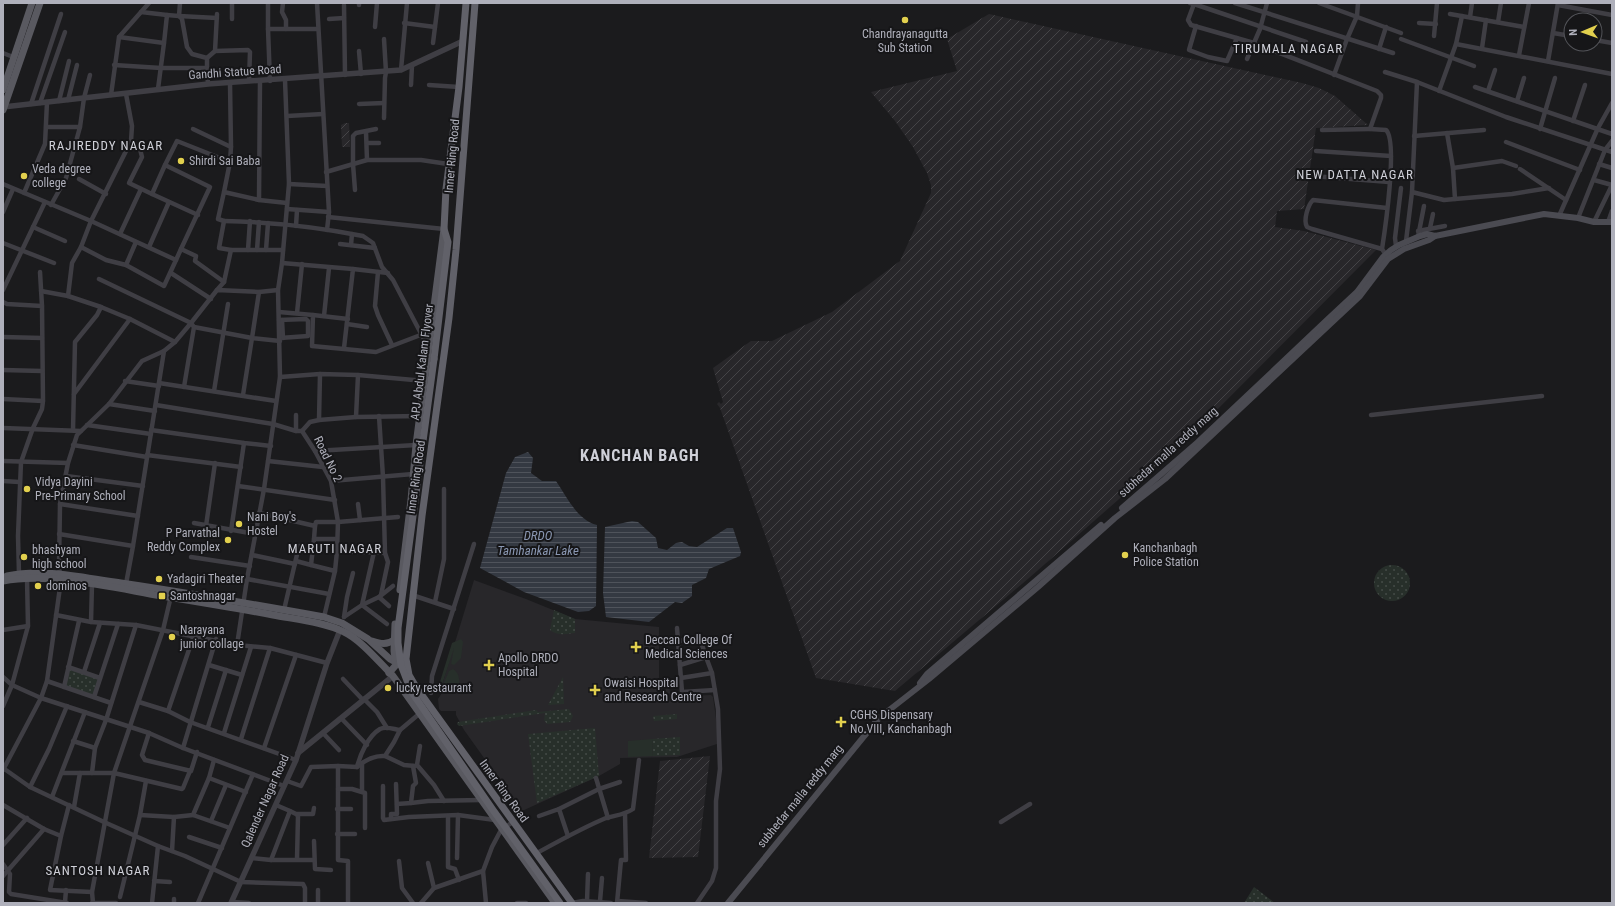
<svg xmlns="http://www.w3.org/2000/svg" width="1615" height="906" font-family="'Roboto Condensed',sans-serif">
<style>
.built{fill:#28272a}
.industrial{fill:url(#industrial-furrows)}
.grass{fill:url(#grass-dots)}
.garden{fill:#272f2a}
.water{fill:url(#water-rules)}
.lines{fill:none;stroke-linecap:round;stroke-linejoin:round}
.minor{stroke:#3f3e44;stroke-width:4.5}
.tertiary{stroke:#3f3e44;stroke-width:5.5}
.secondary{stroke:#4b4b52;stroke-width:6}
.primary{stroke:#595960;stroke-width:7}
.trunk{stroke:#616169;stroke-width:7}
.trunk-bridge{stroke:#616169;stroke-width:7}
.poi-dot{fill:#e2d04e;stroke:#161618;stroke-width:1.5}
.labels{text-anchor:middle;stroke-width:4;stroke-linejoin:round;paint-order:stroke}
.poi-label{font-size:12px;fill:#afb0bb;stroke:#161618;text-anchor:start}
.street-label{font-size:12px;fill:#afb0bb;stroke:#161618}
.neighbourhood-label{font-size:13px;letter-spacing:1px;fill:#cfd0d8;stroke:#161618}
.water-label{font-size:13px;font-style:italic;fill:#8a97b2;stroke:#161618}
.district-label{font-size:16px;font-weight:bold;letter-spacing:1px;fill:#cfd0d8;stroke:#161618}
</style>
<defs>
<pattern id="industrial-furrows" width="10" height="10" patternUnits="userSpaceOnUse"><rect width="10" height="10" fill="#28272a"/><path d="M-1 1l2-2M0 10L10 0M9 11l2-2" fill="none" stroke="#454447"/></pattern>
<pattern id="grass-dots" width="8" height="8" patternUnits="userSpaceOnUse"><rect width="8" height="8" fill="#272f2a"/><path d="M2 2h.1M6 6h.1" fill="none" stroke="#444b47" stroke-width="1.8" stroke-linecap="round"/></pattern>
<pattern id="water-rules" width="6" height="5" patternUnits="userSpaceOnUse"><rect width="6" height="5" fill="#343942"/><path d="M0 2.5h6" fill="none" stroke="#4f535b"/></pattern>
</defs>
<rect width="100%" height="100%" fill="#1b1b1d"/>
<path class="built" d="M474,580L526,599L575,619L659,627V682L668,681L671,697L711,695L713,697L719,740L717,744L677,757L620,758V764L599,776L522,811L464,730L456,715V711H441L439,709L438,699L442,693V685Z"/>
<g class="industrial">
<path d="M989,14L1302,83L1319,88L1335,96L1368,125L1316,128L1304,209L1277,211L1275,227L1304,231L1376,250L1198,429L1193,428L1190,431L1191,436L1029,578L895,691L816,678L720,408L717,404L719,402L721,404L723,402L713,368L751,341H772L832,312L900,261L931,193V185L927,173L913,147L895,121L871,92L957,71L947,39Z"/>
<path d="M345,123H349L350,147H342L341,125Z"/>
<path d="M710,756L698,857L649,858L660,761Z"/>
</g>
<g class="grass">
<circle cx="1392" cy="583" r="18"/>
<path d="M554,610L575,619V633C566,634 557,636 550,630Z"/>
<path d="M69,669L99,678L93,697L65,687Z"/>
<path d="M563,677L564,704L548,705Z"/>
<path d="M569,709L573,716L570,722L547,724L544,720L545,713L459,726L457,724L458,722L536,710L538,712Z"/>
<path d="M677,714V719L654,721L653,716Z"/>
<path d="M595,728L599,776L537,803L528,734Z"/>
<path d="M680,737V755L653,756L652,739Z"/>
<path d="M1254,887L1275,903H1244Z"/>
</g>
<g class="garden">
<path d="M461,639L463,642L461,658L454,665L451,664L454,648L442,685H439L452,643Z"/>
<path d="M453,669C461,674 460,684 457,692L444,689L443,685L449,671Z"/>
<path d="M652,739L653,756L628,757V741Z"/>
</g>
<g class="water">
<path d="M528,452L533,458L531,473L542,481H556C567,497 577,520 597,525L596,606L589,611L578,612L524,592L480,568L506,473L515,457Z"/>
<path d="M632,521L638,522L656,538L658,548L667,550L676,543L682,542L689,546L697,547L727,528H733L741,552L740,556L709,569L706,578L692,585V596L682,603L675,602L649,622L606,617L603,593L605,527Z"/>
</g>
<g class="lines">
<g class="minor">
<path d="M232,3V19"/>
<path d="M283,3L282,12L286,20V29"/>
<path d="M317,3L329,212L327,230"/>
<path d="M1190,3L1194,4L1188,20L1191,25L1254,43L1377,91L1381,95V98L1370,129L1386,130C1398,141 1385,230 1382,249L1386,255"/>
<path d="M1235,3L1393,53"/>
<path d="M1319,3L1401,33"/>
<path d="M1194,4L1306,42"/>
<path d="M344,5L345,75"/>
<path d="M359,5V3"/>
<path d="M1558,5L1612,15"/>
<path d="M141,12L167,15L164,43"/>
<path d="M1450,14L1524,27"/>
<path d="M167,15L179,16L180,3"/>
<path d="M179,16L182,19L187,47L192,54L207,58V68"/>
<path d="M179,16L217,18"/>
<path d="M1470,17L1472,3"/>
<path d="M329,19L344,18"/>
<path d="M1498,22L1501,3"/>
<path d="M404,23L435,27"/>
<path d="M1419,23L1436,24"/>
<path d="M1196,26L1189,50L1208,57L1227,61L1237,38"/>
<path d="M375,27L377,3"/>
<path d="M268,29V3"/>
<path d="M1553,33L1571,36"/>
<path d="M1434,36L1437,3"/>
<path d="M119,37L164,43L158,89"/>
<path d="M1401,39L1474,66"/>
<path d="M1595,40L1612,43"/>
<path d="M433,43L438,3"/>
<path d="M1456,44L1612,74"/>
<path d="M1482,48L1486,20"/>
<path d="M1379,49L1386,27"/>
<path d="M215,51L248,50L250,52L249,81"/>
<path d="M359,51L361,74"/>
<path d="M3,53L13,57"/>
<path d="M1519,55L1529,3"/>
<path d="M207,58L215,51L217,14"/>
<path d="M1247,59L1260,29L1267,3"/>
<path d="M1548,61L1558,3"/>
<path d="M114,65L161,68H207L208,84"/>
<path d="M401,70L407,3"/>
<path d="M1385,72L1417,82L1506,117L1612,152"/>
<path d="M1334,75L1347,39L1357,16L1358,3"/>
<path d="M270,81L268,29H317"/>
<path d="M411,85L412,65"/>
<path d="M429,85L459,87"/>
<path d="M1475,87L1612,134"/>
<path d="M1439,91L1456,44L1462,16"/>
<path d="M1488,91L1495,70"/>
<path d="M111,95L119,37L149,3"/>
<path d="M68,100L77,65"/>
<path d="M59,101L69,61"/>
<path d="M1517,101L1524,78"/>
<path d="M40,103L65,32"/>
<path d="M31,104L61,14"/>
<path d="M359,104L384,103"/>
<path d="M287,116L323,114"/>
<path d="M384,118L385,78L386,72L384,39"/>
<path d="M1573,121L1585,85"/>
<path d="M46,127H80L66,178L51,205"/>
<path d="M80,127L84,98L90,75"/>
<path d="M193,129L231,147"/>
<path d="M1540,129L1555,78"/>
<path d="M1322,130L1370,129"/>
<path d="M366,132L367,160"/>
<path d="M1447,133L1453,168L1455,199L1512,194L1549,188"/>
<path d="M1414,136L1484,130"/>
<path d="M131,141L140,149L142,157L129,183L152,194"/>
<path d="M1506,142L1580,170"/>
<path d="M367,143H379"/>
<path d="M1316,151L1391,156"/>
<path d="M1599,164L1612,168"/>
<path d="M165,165L152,194L198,215"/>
<path d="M1453,168L1502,161L1516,166"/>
<path d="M1520,169L1566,200"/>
<path d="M326,172L367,160H421L448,164"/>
<path d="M1313,176L1389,182"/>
<path d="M79,179L106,194"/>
<path d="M1594,180L1612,185"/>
<path d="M3,184L91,221L81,247L72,263L68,296L101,307L97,315L75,342L73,430"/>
<path d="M289,184L327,186"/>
<path d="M355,190L353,164V136L356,133L376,129"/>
<path d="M224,192L230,162L231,147L230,83"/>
<path d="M1412,192L1444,200L1455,199"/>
<path d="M24,193L45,144L47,102"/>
<path d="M259,200L260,81"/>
<path d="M287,209L329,212"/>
<path d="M3,212L13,189"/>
<path d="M1559,216L1598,128L1612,103"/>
<path d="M328,217L444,229"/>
<path d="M1578,218L1605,150L1612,141"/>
<path d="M224,221C270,222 318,227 363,236L373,243L382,267L393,280L428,347"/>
<path d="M1594,222L1612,185"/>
<path d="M1608,222L1612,211"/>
<path d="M296,226L297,210"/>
<path d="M33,227L65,241"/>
<path d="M1430,228L1433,214"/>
<path d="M1418,231L1445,226"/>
<path d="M120,234L141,189"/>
<path d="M1418,237L1424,206"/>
<path d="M1406,241L1412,192L1417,82"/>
<path d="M3,243L54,263"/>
<path d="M340,244L375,248"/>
<path d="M351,245L352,234"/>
<path d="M1396,246L1395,238L1401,188"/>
<path d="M81,247L106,260L126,265L164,286L176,260L91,221L131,141L132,126L126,94"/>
<path d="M149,247L169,202"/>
<path d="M181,249L210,187L165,165L177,141L230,162"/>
<path d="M1382,249L1312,229L1307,227C1303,220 1308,205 1313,200L1387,208"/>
<path d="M231,250L219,248L224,221L218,219L224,192L259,200L287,203"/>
<path d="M248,250L250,221"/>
<path d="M257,250L259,222"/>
<path d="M266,250L268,223"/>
<path d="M176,260L181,249L196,256L195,261L224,282"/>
<path d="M282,263L353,269L344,348"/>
<path d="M126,265L136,242"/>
<path d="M353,269L388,273"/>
<path d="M40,272L42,306"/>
<path d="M378,272L375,306L378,315L392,345"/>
<path d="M171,273L211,299"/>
<path d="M99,279L191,323L217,290L259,292L252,338L280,341"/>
<path d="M3,290L45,202"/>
<path d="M217,290L224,282L231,250H283"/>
<path d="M41,291L68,296"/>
<path d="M259,292L278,290"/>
<path d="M3,302L7,304L42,306L43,401L42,409L33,428L21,462L18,536L19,574"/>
<path d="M101,307L130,319L175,342"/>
<path d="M279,312L313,315L312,346L376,352L431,331"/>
<path d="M297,313L302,264"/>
<path d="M313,315L348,319"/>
<path d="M324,316L329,268"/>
<path d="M279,320L306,319L308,321V336L280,338"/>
<path d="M282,320L283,338"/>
<path d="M347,324L367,327"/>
<path d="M3,337L42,338"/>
<path d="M3,370L42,371"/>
<path d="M280,377L320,374L358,375L425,381"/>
<path d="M125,381L159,386"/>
<path d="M159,383L276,401"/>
<path d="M184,387L194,327"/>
<path d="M214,391L228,304"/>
<path d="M74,394L130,319"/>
<path d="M3,399L43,401"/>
<path d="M109,404L155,411"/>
<path d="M156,405L273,424L296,431H302"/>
<path d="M1371,415L1542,396"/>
<path d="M379,416L383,477L385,553L388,562L381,595"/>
<path d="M356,417L358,375"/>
<path d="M319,420L320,374"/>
<path d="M87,425L151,434"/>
<path d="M3,428L81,431"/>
<path d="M151,430L244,443L271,446"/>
<path d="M296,431V415"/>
<path d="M73,445L147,457"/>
<path d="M315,451L416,445"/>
<path d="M147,455L241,467"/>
<path d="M3,461L68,463"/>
<path d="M268,461L323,467"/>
<path d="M66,476L143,486"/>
<path d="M3,481L19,482"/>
<path d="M331,481L413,474"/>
<path d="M238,486L335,500"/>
<path d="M60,504L138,516"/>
<path d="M358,504L360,520"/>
<path d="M259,513L315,526L316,522H338L398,517"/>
<path d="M194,523L255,534"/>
<path d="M206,526L215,463"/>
<path d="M231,531L244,443"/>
<path d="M59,534L133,546L126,584"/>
<path d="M314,539L315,526"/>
<path d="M133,546L164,351"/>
<path d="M337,551L385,553"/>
<path d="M374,552L362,605L387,624"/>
<path d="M252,555L295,564"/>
<path d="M191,557L250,566"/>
<path d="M296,561L311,565"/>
<path d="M335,571L311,565L314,539H337"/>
<path d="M247,579L264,489L280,377L278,290L282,263L289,184L285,80"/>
<path d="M412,595L454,609"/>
<path d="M379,597L389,606"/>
<path d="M435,602L444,559V489"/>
<path d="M284,610L299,546"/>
<path d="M56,615L91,622L136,625L237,645L270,648L327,663"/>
<path d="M324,617L335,571L337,551L338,522L331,481L315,451L302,431L310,422L319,420L356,417L420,416"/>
<path d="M344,617L362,605L379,597L393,586"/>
<path d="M344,617L347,597L353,573"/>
<path d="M91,622L92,584"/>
<path d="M677,628L682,692L715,690"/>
<path d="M3,630L28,626"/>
<path d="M677,641L700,639L706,657"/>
<path d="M237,645L247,579L329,594"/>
<path d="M209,665L242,675"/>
<path d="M680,665L706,657L712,673L718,709L720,769L716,801V868L712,881L697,903"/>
<path d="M68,667L100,678"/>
<path d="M84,672L100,623"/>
<path d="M3,677L12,685L41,698L149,733L183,748L284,786"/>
<path d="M681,678L712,673"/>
<path d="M343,679L363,700"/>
<path d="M47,681L111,703"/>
<path d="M64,687L79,621"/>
<path d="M431,693L432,676L474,544"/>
<path d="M94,697L118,624"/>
<path d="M364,699L377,712L387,728"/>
<path d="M139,702L168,711L190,722L296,760"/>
<path d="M3,706L12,685L28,626L27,578"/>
<path d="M168,711L194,635"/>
<path d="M341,718L367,745"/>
<path d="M208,727L226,670"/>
<path d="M149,733L142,755L145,760L191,771L197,752"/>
<path d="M224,733L251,647"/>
<path d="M323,733L339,750"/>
<path d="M241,739L270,648"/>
<path d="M73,741L95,748"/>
<path d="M420,746L417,765L434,785L444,801"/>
<path d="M183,748L216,639"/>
<path d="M264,748L296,655"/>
<path d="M385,756L404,765L415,766"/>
<path d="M362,763V791"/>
<path d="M338,766L357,767C364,761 374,755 385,756L394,742L400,730L419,714"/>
<path d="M357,767C360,755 368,736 380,729C386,726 393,729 400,730"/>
<path d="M3,768L30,787L104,822L158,846L185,856L241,882L303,884L305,888V903"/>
<path d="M3,770L41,698L47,681L61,580L59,567L60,504L68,463L77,435L109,404L142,361L164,351L175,342L191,323L194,327L252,338L243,395"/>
<path d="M62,773H114L182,789L183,788L190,771"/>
<path d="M92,773L95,748L106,720L136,625"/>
<path d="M209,778L246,792"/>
<path d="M596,778L608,818"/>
<path d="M287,781L301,786L311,767L338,766V860L348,861V903"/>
<path d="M383,786V818L384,820L409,817L458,815L495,820"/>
<path d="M30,787L49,749L67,706"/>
<path d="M338,789H352L365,793V828"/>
<path d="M52,797L85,712"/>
<path d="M411,803L428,801L481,800"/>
<path d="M397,804L411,803L413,786L416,783L413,766"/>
<path d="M3,805L44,829L61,836L69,805"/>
<path d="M74,807L80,773"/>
<path d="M337,809H351"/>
<path d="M559,809L599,789L620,782"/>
<path d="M290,811L296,814L298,816L297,859"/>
<path d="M297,814H313L314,808"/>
<path d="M140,815L174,817L193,815L209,778L214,760"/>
<path d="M193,815L230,828"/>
<path d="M448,816V867L455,869L459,880"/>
<path d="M539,816L559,809L568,836"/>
<path d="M391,819V814H397L396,784"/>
<path d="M211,821L226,785"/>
<path d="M1001,822L1030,804"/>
<path d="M337,834H355"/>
<path d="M61,836L50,890L92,892"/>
<path d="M189,837L222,848"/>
<path d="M314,841L315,869L331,870"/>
<path d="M3,845L27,818"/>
<path d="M172,851L174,817"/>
<path d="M537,853C559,841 582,828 606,818C616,815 624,815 633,809L639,760"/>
<path d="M252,858L271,860H314"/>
<path d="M457,858L458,815"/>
<path d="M271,860L290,811L276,805"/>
<path d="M399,861L402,888L413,903"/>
<path d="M428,863L434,888"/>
<path d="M3,864L10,874L9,892L11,894L67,903"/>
<path d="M483,871L486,903"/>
<path d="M3,876L44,829"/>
<path d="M154,881L170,882"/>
<path d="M120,897L140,815L146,781"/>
<path d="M587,901L588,874"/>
<path d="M600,901L602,878"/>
<path d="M618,901L646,903"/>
<path d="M65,902L66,890"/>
<path d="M232,902L249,903"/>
<path d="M92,903H116"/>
<path d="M93,903L92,892L114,773L163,630L171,596"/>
<path d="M152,903L158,846"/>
<path d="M174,903V899"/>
<path d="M198,903L253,774"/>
<path d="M318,903V890"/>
<path d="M421,903L434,888L483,871L492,847L501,830L513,822"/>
<path d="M517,903H526"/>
<path d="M572,903L583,901L611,903"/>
<path d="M617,903L621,860H626L625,814"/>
</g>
<g class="tertiary">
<path d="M3,107L208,84L401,70L463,41"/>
<path d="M298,753L393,676"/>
<path d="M231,903L296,760L327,663L340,630"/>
</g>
<g class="secondary">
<path d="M1122,508L1198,442L1327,320L1357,292L1383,257L1391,250L1399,245L1420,236L1427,234L1435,236L1544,214L1578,218L1594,222H1612"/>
<path d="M920,683L927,674L1101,525"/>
<path d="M728,903L879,718L929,679L1038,587L1115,518L1165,479L1360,296L1388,259L1404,249L1429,240L1435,236"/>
</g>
<g class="primary">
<path d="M3,90L32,3"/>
<path d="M3,110L40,3"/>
<path d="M7,576C46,568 83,578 121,583C189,593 257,605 324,617L342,623L368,639L390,659L399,664"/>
<path d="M3,581C50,572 115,588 162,596C199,602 236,608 273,615C293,619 325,622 344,632C360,639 380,663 393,676L555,903"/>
<path d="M400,590L411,500L416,445L444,229"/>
<path d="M372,641C381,644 387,645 394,640"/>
<path d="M389,673L396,665L394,651L395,624"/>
</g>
<g class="trunk">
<path d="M475,3L456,250L449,318L422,516L406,659L409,675L416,687L572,903"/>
<path d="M434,359L448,242L444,229L446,189L459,87L466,3"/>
</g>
<path class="trunk-bridge" d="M434,359L398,628V643L401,665L411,691L493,810L560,903"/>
</g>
<g class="poi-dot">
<circle cx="905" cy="20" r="4"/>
<circle cx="181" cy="161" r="4"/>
<circle cx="24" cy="176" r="4"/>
<circle cx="27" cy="489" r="4"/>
<circle cx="239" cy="524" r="4"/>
<circle cx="228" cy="540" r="4"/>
<circle cx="1125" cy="555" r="4"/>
<circle cx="24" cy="557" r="4"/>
<circle cx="159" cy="579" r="4"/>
<circle cx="38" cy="586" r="4"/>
<rect x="158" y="592" width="8" height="8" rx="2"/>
<circle cx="172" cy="637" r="4"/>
<path d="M634 641h4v4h4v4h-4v4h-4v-4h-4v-4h4z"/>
<path d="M487 659h4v4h4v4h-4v4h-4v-4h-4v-4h4z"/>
<circle cx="388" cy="688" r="4"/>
<path d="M593 684h4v4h4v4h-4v4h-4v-4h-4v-4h4z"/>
<path d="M839 716h4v4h4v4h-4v4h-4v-4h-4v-4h4z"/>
</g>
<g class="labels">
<g class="poi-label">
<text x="905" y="38" text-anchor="middle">Chandrayanagutta<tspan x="905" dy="14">Sub Station</tspan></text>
<text x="189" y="165">Shirdi Sai Baba</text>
<text x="32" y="173">Veda degree<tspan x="32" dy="14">college</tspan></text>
<text x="35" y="486">Vidya Dayini<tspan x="35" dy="14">Pre-Primary School</tspan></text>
<text x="247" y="521">Nani Boy's<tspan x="247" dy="14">Hostel</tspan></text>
<text x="220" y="537" text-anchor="end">P Parvathal<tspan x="220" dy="14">Reddy Complex</tspan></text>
<text x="1133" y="552">Kanchanbagh<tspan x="1133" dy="14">Police Station</tspan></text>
<text x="32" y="554">bhashyam<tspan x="32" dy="14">high school</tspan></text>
<text x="167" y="583">Yadagiri Theater</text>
<text x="46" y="590">dominos</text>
<text x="170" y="600">Santoshnagar</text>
<text x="180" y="634">Narayana<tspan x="180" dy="14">junior collage</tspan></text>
<text x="645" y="644">Deccan College Of<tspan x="645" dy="14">Medical Sciences</tspan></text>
<text x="498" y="662">Apollo DRDO<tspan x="498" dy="14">Hospital</tspan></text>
<text x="604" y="687">Owaisi Hospital<tspan x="604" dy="14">and Research Centre</tspan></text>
<text x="396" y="692">lucky restaurant</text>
<text x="850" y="719">CGHS Dispensary<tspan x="850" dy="14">No.VIII, Kanchanbagh</tspan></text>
</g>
<g class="street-label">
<text transform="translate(235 72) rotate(-4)" y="4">Gandhi Statue Road</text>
<text transform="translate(452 156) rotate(-85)" y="4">Inner Ring Road</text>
<text transform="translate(422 362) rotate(-83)" y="4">APJ Abdul Kalam Flyover</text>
<text transform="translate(1168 452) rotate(-42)" y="4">subhedar malla reddy marg</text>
<text transform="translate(328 459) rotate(64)" y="4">Road No 2</text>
<text transform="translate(416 477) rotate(-82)" y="4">Inner Ring Road</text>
<text transform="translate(504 791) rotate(54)" y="4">Inner Ring Road</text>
<text transform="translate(800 796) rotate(-51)" y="4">subhedar malla reddy marg</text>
<text transform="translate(265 801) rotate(-66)" y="4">Qalender Nagar Road</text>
</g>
<g class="neighbourhood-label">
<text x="1288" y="53">TIRUMALA NAGAR</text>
<text x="106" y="150">RAJIREDDY NAGAR</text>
<text x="1355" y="179">NEW DATTA NAGAR</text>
<text x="335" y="553">MARUTI NAGAR</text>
<text x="98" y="875">SANTOSH NAGAR</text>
</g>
<g class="water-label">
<text x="538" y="540">DRDO<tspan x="538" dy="15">Tamhankar Lake</tspan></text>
</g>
<g class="district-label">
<text x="640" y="461">KANCHAN BAGH</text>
</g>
</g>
<rect width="1615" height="906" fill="none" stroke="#afb0bb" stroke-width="8"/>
<g transform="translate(1583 32) rotate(268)"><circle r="19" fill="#161618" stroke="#535459"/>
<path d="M0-3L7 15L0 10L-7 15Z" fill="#e2d04e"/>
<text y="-6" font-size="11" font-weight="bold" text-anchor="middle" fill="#afb0bb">N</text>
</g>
</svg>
